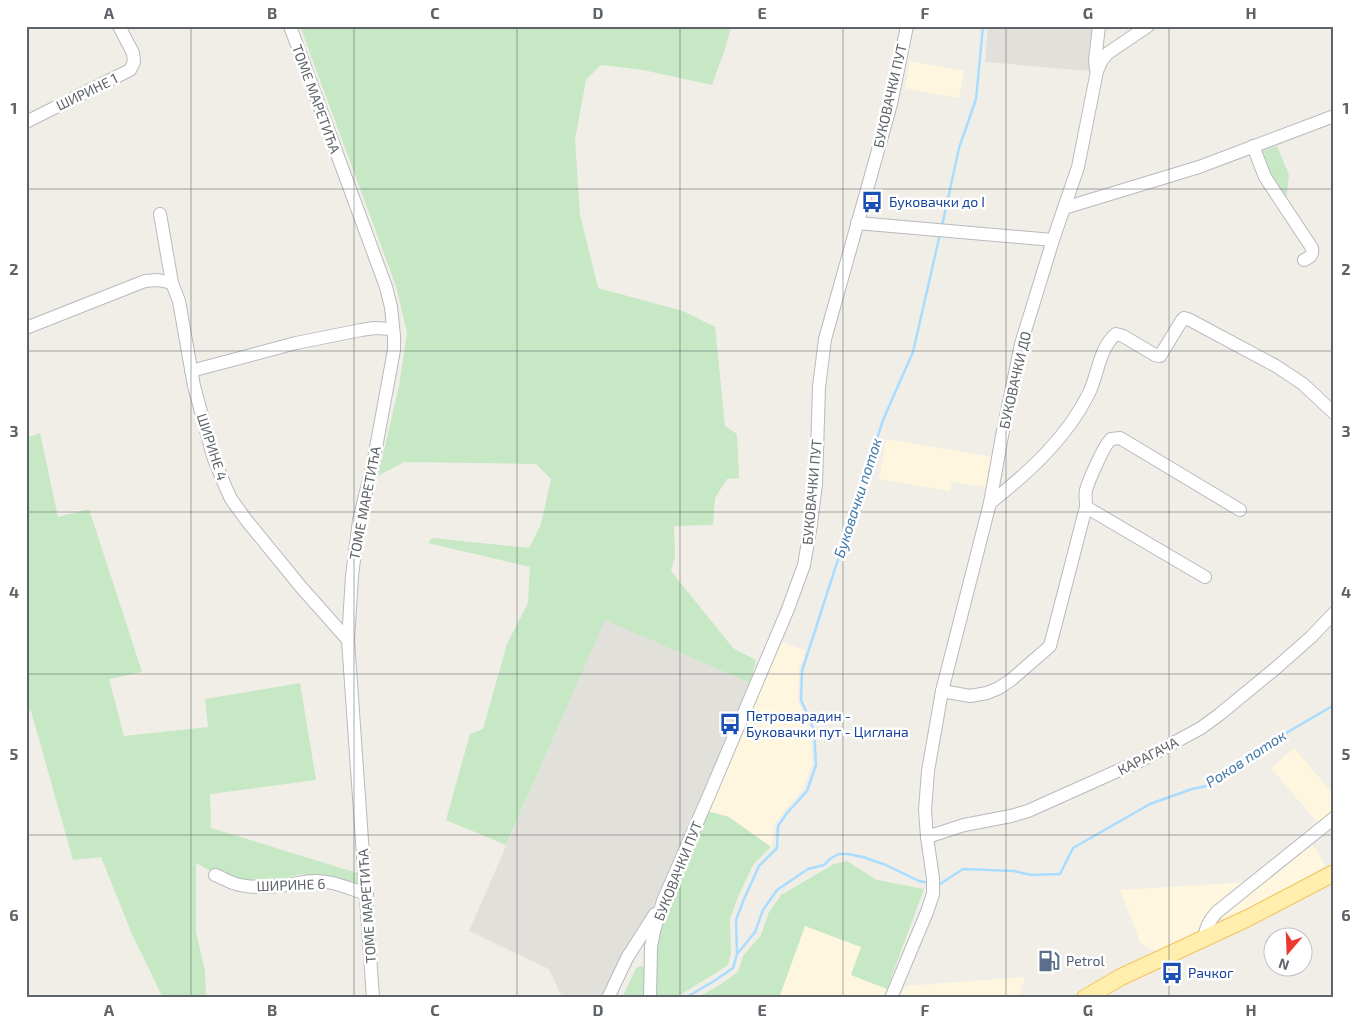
<svg xmlns="http://www.w3.org/2000/svg" width="1360" height="1024" font-family="'Exo 2',sans-serif">
<style>
.commercial{fill:#fef6df}
.industrial{fill:#e2e0db}
.green{fill:#c6e8c4}
.lines{fill:none;stroke-linecap:round;stroke-linejoin:round}
.stream{stroke:#a9ddff;stroke-width:2.5}
.minor-casing{stroke:#b7babe;stroke-width:14}
.major-casing{stroke:#f4c35d;stroke-width:18}
.minor{stroke:#fff;stroke-width:12}
.major{stroke:#ffeeae;stroke-width:16}
.grid{fill:none;stroke:#5e6368;stroke-width:1;stroke-opacity:0.55}
.labels{text-anchor:middle;stroke-width:5;stroke-linejoin:round;paint-order:stroke}
.street-label{font-size:14px;fill:#5e6368;stroke:#fff}
.transit-label{font-size:14px;fill:#164399;stroke:#fff;text-anchor:start}
.service-label{font-size:14px;fill:#4e5e75;stroke:#fff;text-anchor:start}
.water-label{font-size:15px;font-style:italic;fill:#4079ab;stroke:#fff}
.neatline{fill:none;stroke:#5e6368;stroke-width:2}
.grid-label{font-size:16px;text-anchor:middle;font-weight:bold;fill:#5e6368}
</style>
<rect width="100%" height="100%" fill="#f1eee7"/>
<g class="commercial">
<path d="M910,61L964,71L959,98L905,88Z"/>
<path d="M886,439L992,457L987,487L952,482L950,491L879,479Z"/>
<path d="M780,642L805,650L799,670L798,700L811,732L812,765L803,789L784,811L774,825L771,847L729,817L707,811Z"/>
<path d="M1294,748L1334,795V818L1322,828L1271,768Z"/>
<path d="M1310,841L1326,865L1284,892L1225,920L1220,918V913Z"/>
<path d="M1249,882L1206,917L1198,931L1156,951L1141,944L1120,890Z"/>
<path d="M805,926L861,947L851,975L887,989L884,998H779Z"/>
<path d="M1025,977L1019,998H900L905,986Z"/>
</g>
<g class="industrial">
<path d="M988,26H1094L1090,71L985,62Z"/>
<path d="M605,619L750,683L674,862L611,998H568L560,993L549,969L469,931Z"/>
</g>
<g class="green">
<path d="M300,26H731L726,46L712,85L643,70L601,65L586,80L575,140L580,215L598,288L683,311L715,327L725,426L737,434L739,478L727,479L715,498L713,525L674,526L675,556L671,571L733,648L756,660L750,683L605,620L506,845L446,820L470,734L483,729L507,644L528,603L530,567L428,543L432,538L529,548L541,524L551,479L536,464L404,462L378,476L399,386L407,333L396,286Z"/>
<path d="M1277,146L1289,175L1286,201L1258,153Z"/>
<path d="M40,433L58,517L89,509L142,672L109,679L124,736L208,727L205,699L300,683L316,780L210,794L211,828L357,873L361,889L302,874L260,884L216,874L196,863V932L205,971L206,998H163L132,934L101,857L73,860L31,711L26,712V438Z"/>
<path d="M707,811L729,817L771,847L753,865L738,897L730,919L731,953L728,965L711,976L675,998H656L657,948L660,931L667,903Z"/>
<path d="M847,861L877,880L924,889L887,989L851,975L861,947L805,926L779,998H697L718,986L738,972L743,956L761,935L769,912L781,895L834,864Z"/>
<path d="M641,966L646,968L647,998H622L636,968Z"/>
</g>
<g class="lines">
<g class="stream">
<path d="M942,226L959,148L976,99L983,26"/>
<path d="M938,884H940L963,869L1014,871L1031,875L1060,874L1073,848L1150,804L1192,789L1211,785L1252,753L1334,705"/>
<path d="M737,954L736,920L744,899L759,866L777,848L778,826L787,813L807,791L816,765L814,730L801,700L802,671L883,420L913,352L940,234"/>
<path d="M685,998L714,981L733,968L737,954L755,932L763,910L777,890L808,869L824,865L831,858L839,854H848L863,857L886,865L919,881L930,883"/>
</g>
<g class="minor-casing">
<g id="minor">
<path d="M290,26L386,287L391,307L394,336V350L373,464L359,520L352,576L348,640L373,998"/>
<path d="M1096,69L1095,61L1099,26"/>
<path d="M26,122L130,70L134,62L133,53L119,26"/>
<path d="M1253,146L1265,177L1312,248C1313,256 1310,257 1304,260"/>
<path d="M1064,208L1199,167L1334,116"/>
<path d="M160,214L172,283L179,301L194,386L213,456L226,488L231,499L247,521L301,587L348,640"/>
<path d="M857,223L1053,240"/>
<path d="M26,328L145,281L158,280L172,283"/>
<path d="M191,371L296,343L361,330L374,328L393,329"/>
<path d="M990,503C1029,472 1067,438 1089,393C1098,375 1099,348 1116,334L1123,336L1155,355L1160,356L1182,320L1184,318L1190,320L1276,366L1303,384L1334,413"/>
<path d="M1086,507L1205,577"/>
<path d="M942,691L970,696L987,693L999,688L1011,680L1050,646L1086,507C1086,501 1085,495 1086,490C1089,480 1104,445 1111,439L1120,438L1240,510"/>
<path d="M927,837L964,825L1011,816L1028,811L1144,759L1201,728L1220,714L1276,668L1311,637L1334,613"/>
<path d="M215,875C221,877 227,881 233,883C249,889 270,887 287,885C296,884 305,881 314,881C331,880 350,889 367,894"/>
<path d="M1204,938C1206,927 1209,921 1217,912L1334,818"/>
<path d="M608,998L627,958L655,914"/>
<path d="M650,998L651,947L654,931L663,901L710,793L788,609L804,565L811,524L816,484L819,387L825,339L891,104L907,26"/>
<path d="M891,998L927,912L933,894V878L927,837L925,810L928,771L942,691L990,503L1002,436L1021,344L1053,240L1078,167L1097,71L1102,60L1108,53L1148,26"/>
</g>
</g>
<g class="major-casing">
<path id="major" d="M1085,998L1121,977L1248,918L1334,873"/>
</g>
<use href="#minor" class="minor"/>
<use href="#major" class="major"/>
</g>
<path class="grid" d="M191,26V998M354,26V998M517,26V998M680,26V998M843,26V998M1006,26V998M1169,26V998M26,189H1334M26,351H1334M26,512H1334M26,674H1334M26,835H1334"/>
<defs>
<g id="bus-bare" transform="scale(1.725)"><path d="M-5-6H5V4H4V6H2V4H-2V6H-4V4H-5ZM-3.5-4V0h7V-4ZM-3.5 1.2v1.5H-2V1.2ZM2 1.2v1.5H3.5V1.2Z" fill="#1a4fb4" stroke="#fff" stroke-width="2.5" paint-order="stroke"/></g>
<g id="fuel-bare" transform="scale(1.725)"><path d="M-5.5-6h7V0h2V4h1.3V-2.5L3-4.5l.8-.8L6-3V5H2.5V1h-1V6h-7ZM-4.2-4.7v3.2H.2V-4.7Z" fill="#5c6f8a" stroke="#fff" stroke-width="2.5" paint-order="stroke"/></g>
</defs>
<g fill-rule="evenodd">
<use href="#bus-bare" x="872" y="202"/>
<use href="#bus-bare" x="730" y="724"/>
<use href="#fuel-bare" x="1049" y="961"/>
<use href="#bus-bare" x="1172" y="973"/>
</g>
<g class="labels">
<g class="street-label">
<text transform="translate(87 92) rotate(-26)" y="5">ШИРИНЕ 1</text>
<text transform="translate(890 96) rotate(-77)" y="5">БУКОВАЧКИ ПУТ</text>
<text transform="translate(316 99) rotate(70)" y="5">ТОМЕ МАРЕТИЋА</text>
<text transform="translate(1015 380) rotate(-77)" y="5">БУКОВАЧКИ ДО</text>
<text transform="translate(212 447) rotate(72)" y="5">ШИРИНЕ 4</text>
<text transform="translate(812 492) rotate(-85)" y="5">БУКОВАЧКИ ПУТ</text>
<text transform="translate(365 503) rotate(-79)" y="5">ТОМЕ МАРЕТИЋА</text>
<text transform="translate(1148 756) rotate(-27)" y="5">КАРАГАЧА</text>
<text transform="translate(678 871) rotate(-68)" y="5">БУКОВАЧКИ ПУТ</text>
<text transform="translate(291 885) rotate(-2)" y="5">ШИРИНЕ 6</text>
<text transform="translate(367 906) rotate(-94)" y="5">ТОМЕ МАРЕТИЋА</text>
</g>
<g class="transit-label">
<text x="889" y="207">Буковачки до I</text>
<text x="746" y="721">Петроварадин -<tspan x="746" dy="16">Буковачки пут - Циглана</tspan></text>
<text x="1188" y="978">Рачког</text>
</g>
<g class="service-label">
<text x="1066" y="966">Petrol</text>
</g>
<g class="water-label">
<text transform="translate(858 498) rotate(-72)" y="5">Буковачки поток</text>
<text transform="translate(1246 759) rotate(-33)" y="5">Роков поток</text>
</g>
</g>
<rect width="1360" height="1024" fill="none" stroke="#ffffff" stroke-width="55"/>
<g transform="translate(1288 952) rotate(199)"><circle r="24" fill="#ffffff" stroke="#bfc1c3"/>
<path d="M0-4L9 19L0 12L-9 19Z" fill="#ec3832"/>
<text y="-8" font-size="14" font-weight="bold" text-anchor="middle" fill="#5e6368">N</text>
</g>
<rect x="28" y="28" width="1304" height="968" class="neatline"/>
<g class="grid-label">
<text x="109" y="19">A</text>
<text x="272" y="19">B</text>
<text x="435" y="19">C</text>
<text x="598" y="19">D</text>
<text x="762" y="19">E</text>
<text x="925" y="19">F</text>
<text x="1088" y="19">G</text>
<text x="1251" y="19">H</text>
<text x="14" y="114">1</text>
<text x="1346" y="114">1</text>
<text x="14" y="275">2</text>
<text x="1346" y="275">2</text>
<text x="14" y="437">3</text>
<text x="1346" y="437">3</text>
<text x="14" y="598">4</text>
<text x="1346" y="598">4</text>
<text x="14" y="760">5</text>
<text x="1346" y="760">5</text>
<text x="14" y="921">6</text>
<text x="1346" y="921">6</text>
<text x="109" y="1016">A</text>
<text x="272" y="1016">B</text>
<text x="435" y="1016">C</text>
<text x="598" y="1016">D</text>
<text x="762" y="1016">E</text>
<text x="925" y="1016">F</text>
<text x="1088" y="1016">G</text>
<text x="1251" y="1016">H</text>
</g>
</svg>
